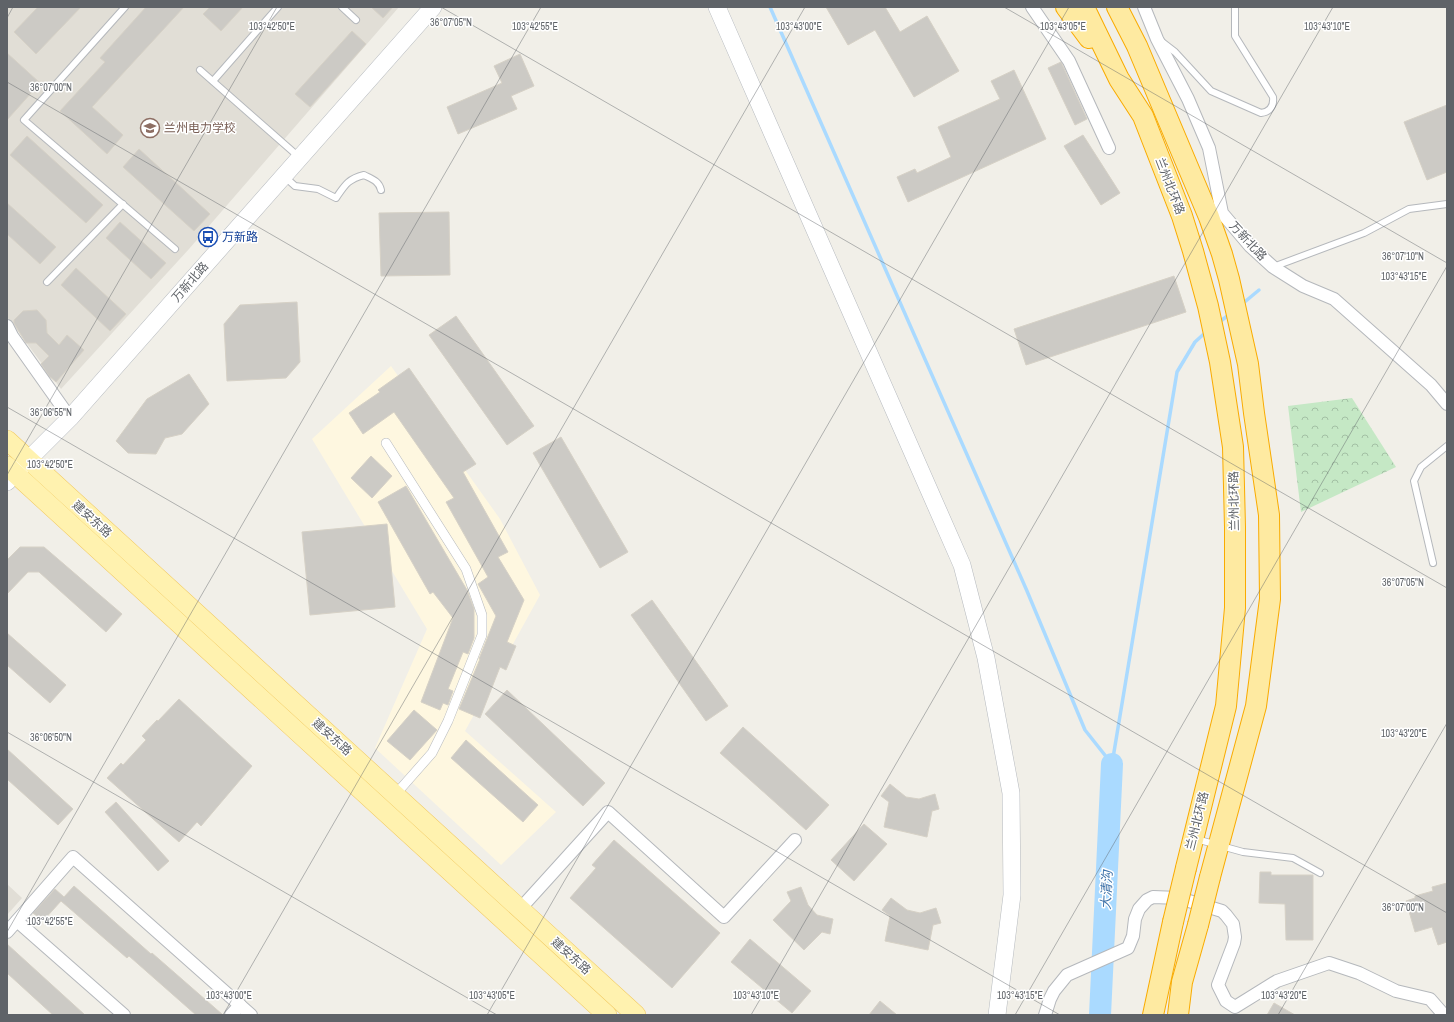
<svg xmlns="http://www.w3.org/2000/svg" width="1454" height="1022" font-family="'Archivo Narrow','Noto Sans SC',sans-serif">
<style>
.commercial{fill:#fef7e0}
.education{fill:#e1ded6}
.forest{fill:url(#forest-crowns)}
.lines{fill:none;stroke-linecap:round;stroke-linejoin:round}
.stream{stroke:#aadaff;stroke-width:3.5}
.river{stroke:#aadaff;stroke-width:22}
.building{fill:#cccac5;stroke:#d6d1c6}
.service-casing{stroke:#b5b8bc;stroke-width:8}
.pedestrian-casing{stroke:#b5b8bc;stroke-width:10}
.minor-casing{stroke:#b5b8bc;stroke-width:14}
.secondary-casing{stroke:#b6babf;stroke-width:18}
.primary-casing{stroke:#f2c960;stroke-width:20}
.trunk-casing{stroke:#f9ab00;stroke-width:22}
.service{stroke:#fff;stroke-width:6}
.pedestrian{stroke:#fff;stroke-width:9}
.minor{stroke:#fff;stroke-width:12}
.secondary{stroke:#fff;stroke-width:17}
.primary{stroke:#fff2af;stroke-width:19}
.trunk{stroke:#feeaa1;stroke-width:20}
.trunk-bridge-casing{stroke:#f9ab00;stroke-width:22;stroke-linecap:butt}
.trunk-bridge{stroke:#feeaa1;stroke-width:20}
.ticks{fill:none;stroke:#5f6368;stroke-width:1;stroke-opacity:0.45}
.labels{text-anchor:middle;stroke-width:3;stroke-linejoin:round;paint-order:stroke}
.education-label{font-size:12px;fill:#785e54;stroke:#fff;text-anchor:start}
.street-label{font-size:12px;fill:#5f6368;stroke:#fff}
.transit-label{font-size:12px;fill:#164399;stroke:#fff;text-anchor:start}
.water-label{font-size:13px;font-style:italic;fill:#4174aa;stroke:#fff}
.ticks-label{font-size:10px;text-anchor:middle;fill:#5f6368;stroke:#fff;stroke-width:3;stroke-linejoin:round;paint-order:stroke}
</style>
<defs>
<pattern id="forest-crowns" width="20" height="18" patternUnits="userSpaceOnUse"><rect width="20" height="18" fill="#c5e8c5"/><path d="M2 6a3 3 0 1 1 6 0M12 15a3 3 0 1 1 6 0" fill="none" stroke="#a3c0a4"/></pattern>
</defs>
<rect width="100%" height="100%" fill="#f1efe8"/>
<path class="commercial" d="M391,366L500,519L540,595L465,731L556,812L501,865L375,748L427,629L312,439Z"/>
<g class="education">
<path d="M7,7H399L189,249L61,389L7,317Z"/>
<path d="M7,884L22,898L7,915Z"/>
</g>
<path class="forest" d="M1352,398L1396,467L1301,512L1288,406Z"/>
<g class="lines">
<g class="stream">
<path d="M770,7L1027,591L1085,730L1112,764"/>
<path d="M1241,305L1259,290"/>
<path d="M1218,323L1230,314"/>
<path d="M1112,764L1177,372L1195,342L1206,332"/>
</g>
<path class="river" d="M1100,1015L1112,764"/>
</g>
<g class="building">
<path d="M38,7H81L36,54L14,32Z"/>
<path d="M146,7H184L92,107L123,135L107,154L60,111L105,62L100,58Z"/>
<path d="M210,7H243L221,31L203,14Z"/>
<path d="M371,7H393L383,18Z"/>
<path d="M826,7H885L900,32L927,16L959,71L914,97L875,30L848,45Z"/>
<path d="M352,31L366,44L310,107L295,94Z"/>
<path d="M7,53L40,83L7,120Z"/>
<path d="M520,54L534,86L511,96L517,109L458,134L447,107L502,83L494,66Z"/>
<path d="M1061,62L1087,119L1075,125L1048,68Z"/>
<path d="M1014,70L1046,139L908,202L897,177L915,169L917,173L951,157L938,127L1000,99L991,81Z"/>
<path d="M1447,105V172L1427,180L1404,122Z"/>
<path d="M1083,135L1120,193L1101,205L1064,146Z"/>
<path d="M27,136L103,205L86,223L10,155Z"/>
<path d="M139,149L210,214L194,231L123,167Z"/>
<path d="M7,203L56,247L40,264L7,234Z"/>
<path d="M449,212L450,275L381,276L379,213Z"/>
<path d="M120,222L166,263L151,279L106,238Z"/>
<path d="M76,268L126,314L110,331L61,285Z"/>
<path d="M1174,276L1186,312L1026,365L1014,329Z"/>
<path d="M297,302L300,362L286,378L227,381L224,324L240,305Z"/>
<path d="M37,310L46,320L47,333L59,345L67,335L84,350L56,382L49,376L41,364L49,356L36,343H26L14,323V320L23,311Z"/>
<path d="M456,316L534,426L507,445L429,335Z"/>
<path d="M409,368L476,464L463,472L508,552L498,557L524,600L507,642L516,646L506,670L500,667L480,718L459,709L480,659H479L496,616L478,584L488,577L446,502L454,498L394,412L363,434L349,413L380,392L378,390Z"/>
<path d="M189,374L209,404L182,434L165,438L156,454L128,453L116,441L147,399Z"/>
<path d="M561,437L628,552L600,568L533,453Z"/>
<path d="M371,456L392,476L372,498L351,478Z"/>
<path d="M406,486L467,590L474,609V638L468,654L463,652L448,689L453,691L448,705L443,703L440,710L421,702L453,618L433,592L430,594L378,502Z"/>
<path d="M387,524L395,607L310,615L302,532Z"/>
<path d="M20,547H44L122,614L106,632L39,572H28L7,594V560Z"/>
<path d="M652,600L728,706L706,721L631,615Z"/>
<path d="M7,633L66,685L50,703L7,665Z"/>
<path d="M507,690L605,783L583,806L485,714Z"/>
<path d="M179,699L252,766L201,826L197,822L179,842L107,778L121,763L123,765L146,740L142,736L157,720L158,721Z"/>
<path d="M414,710L437,730L410,760L387,741Z"/>
<path d="M743,727L829,805L806,830L720,753Z"/>
<path d="M466,740L538,805L523,822L451,758Z"/>
<path d="M7,749L73,809L58,825L7,779Z"/>
<path d="M890,784L906,797L919,799L935,794L939,809L932,811L927,837L884,827L889,802L881,796Z"/>
<path d="M116,802L169,861L158,871L105,812Z"/>
<path d="M864,824L887,844L854,881L831,860Z"/>
<path d="M614,840L720,933L672,988L570,898L596,868L592,865Z"/>
<path d="M1260,872H1271V875H1313V940H1286L1285,904L1259,903Z"/>
<path d="M1447,883V942L1438,945L1432,927L1415,932L1406,901L1415,898V896L1433,891L1432,887Z"/>
<path d="M74,886L151,954L152,953L223,1015H196L129,956L127,958L61,901L43,921L33,913L55,889L64,897Z"/>
<path d="M801,887L808,905L817,915L833,919L830,934L822,932L804,950L773,920L791,901L787,892Z"/>
<path d="M891,898L907,910L920,913L936,908L941,923L933,925L928,950L885,941L890,916L882,910Z"/>
<path d="M750,939L811,991L792,1013L731,962Z"/>
<path d="M7,944L85,1015H53L7,973Z"/>
<path d="M880,1001L897,1015H869Z"/>
<path d="M1274,1003L1295,1015H1267Z"/>
</g>
<g class="lines">
<g class="service-casing">
<g id="service">
<path d="M125,7L24,120L175,249"/>
<path d="M342,7L356,20"/>
<path d="M1162,42L1175,52L1211,91L1261,113C1270,112 1274,106 1273,97L1235,36V7"/>
<path d="M200,70L299,157"/>
<path d="M213,81L278,7"/>
<path d="M285,177L295,186L318,189L336,198C345,185 348,179 364,175C372,179 379,181 381,190"/>
<path d="M1273,267L1364,233L1409,209L1447,204"/>
<path d="M47,282L123,204"/>
<path d="M1433,563L1414,481L1421,467L1447,446"/>
<path d="M1196,839L1243,852L1293,858L1320,873"/>
</g>
</g>
<g class="pedestrian-casing">
<path id="pedestrian" d="M386,443L466,569L482,615V635L448,721L432,753L395,795"/>
</g>
<g class="minor-casing">
<g id="minor">
<path d="M1032,7L1069,61L1109,148"/>
<path d="M1144,7L1157,39L1188,99L1209,148L1222,213L1250,246L1273,267L1303,286L1334,299L1431,385L1447,404"/>
<path d="M7,326L12,336L70,418"/>
<path d="M520,909L608,812L724,917L795,840"/>
<path d="M17,921L124,1015"/>
<path d="M7,932L73,857L251,1015"/>
<path d="M231,1015L240,1005"/>
<path d="M1045,1015L1050,999L1054,991L1067,975L1128,948L1133,936L1135,919L1139,909L1147,900L1153,897L1179,898L1222,911L1226,915L1233,924L1235,937L1234,943L1218,985L1226,1001L1235,1007L1277,981L1329,963L1359,973L1396,991L1430,999L1444,1015"/>
</g>
</g>
<g class="secondary-casing">
<g id="secondary">
<path d="M717,7L962,565L986,658L1011,793L1012,895L997,1015"/>
<path d="M7,482L28,460L70,418L433,7"/>
</g>
</g>
<g class="primary-casing">
<g id="primary">
<path d="M7,440L636,1015"/>
<path d="M7,466L607,1015"/>
</g>
</g>
<g class="trunk-casing">
<g id="trunk">
<path d="M1066,7L1089,38"/>
<path d="M1084,7L1119,79L1143,116L1182,216L1193,251L1208,306L1220,362L1233,447L1235,527V608L1226,706L1186,868"/>
<path d="M1117,7L1137,46L1209,217L1222,254L1229,279L1248,364L1254,413L1269,515L1270,599L1256,706L1210,877"/>
<path d="M1153,1015L1173,922"/>
<path d="M1178,1015L1182,982L1198,925"/>
</g>
</g>
<use href="#service" class="service"/>
<use href="#pedestrian" class="pedestrian"/>
<use href="#minor" class="minor"/>
<use href="#secondary" class="secondary"/>
<use href="#primary" class="primary"/>
<use href="#trunk" class="trunk"/>
<g class="trunk-bridge-casing">
<g id="trunk-bridge">
<path d="M1173,922L1186,868"/>
<path d="M1198,925L1210,877"/>
</g>
</g>
<use href="#trunk-bridge" class="trunk-bridge"/>
</g>
<path class="ticks" d="M441,7L1447,588M1004,7L1447,263M7,18L13,7M7,82L1447,913M7,407L1060,1015M7,475L277,7M7,732L497,1015M7,932L541,7M223,1015L805,7M487,1015L1069,7M751,1015L1333,7M1015,1015L1447,266M1278,1015L1447,723"/>
<defs>
<g id="university-ring" transform="scale(1)"><circle r="9.5" fill="#fff" stroke="#8d6e63" stroke-width="1.5"/><path d="M0-5L7-2L0 1L-7-2ZM-4 1L0 2.5L4 1V4Q0 6-4 4Z" fill="#8d6e63"/></g>
<g id="bus-ring" transform="scale(1)"><circle r="9.5" fill="#fff" stroke="#1a4fb4" stroke-width="1.5"/><path d="M-5-6H5V4H4V6H2V4H-2V6H-4V4H-5ZM-3.5-4V0h7V-4ZM-3.5 1.2v1.5H-2V1.2ZM2 1.2v1.5H3.5V1.2Z" fill="#1a4fb4"/></g>
</defs>
<g fill-rule="evenodd">
<use href="#university-ring" x="150" y="128"/>
<use href="#bus-ring" x="208" y="237"/>
</g>
<g class="labels">
<g class="education-label">
<text x="164" y="132">兰州电力学校</text>
</g>
<g class="street-label">
<text transform="translate(1170 186) rotate(69)" y="4">兰州北环路</text>
<text transform="translate(1248 241) rotate(47)" y="4">万新北路</text>
<text transform="translate(190 282) rotate(-49)" y="4">万新北路</text>
<text transform="translate(1234 501) rotate(-91)" y="4">兰州北环路</text>
<text transform="translate(92 519) rotate(42)" y="4">建安东路</text>
<text transform="translate(332 737) rotate(42)" y="4">建安东路</text>
<text transform="translate(1197 821) rotate(-76)" y="4">兰州北环路</text>
<text transform="translate(571 956) rotate(42)" y="4">建安东路</text>
</g>
<g class="transit-label">
<text x="222" y="241">万新路</text>
</g>
<g class="water-label">
<text transform="translate(1106 890) rotate(-87)" y="5">大清沟</text>
</g>
</g>
<g class="ticks-label">
<text x="451" y="26">36°07'05"N</text>
<text x="272" y="30">103°42'50"E</text>
<text x="535" y="30">103°42'55"E</text>
<text x="1327" y="30">103°43'10"E</text>
<text x="799" y="30">103°43'00"E</text>
<text x="1063" y="30">103°43'05"E</text>
<text x="51" y="91">36°07'00"N</text>
<text x="1403" y="260">36°07'10"N</text>
<text x="1404" y="280">103°43'15"E</text>
<text x="51" y="416">36°06'55"N</text>
<text x="50" y="468">103°42'50"E</text>
<text x="1403" y="586">36°07'05"N</text>
<text x="1404" y="737">103°43'20"E</text>
<text x="51" y="741">36°06'50"N</text>
<text x="1403" y="911">36°07'00"N</text>
<text x="50" y="925">103°42'55"E</text>
<text x="229" y="999">103°43'00"E</text>
<text x="492" y="999">103°43'05"E</text>
<text x="756" y="999">103°43'10"E</text>
<text x="1020" y="999">103°43'15"E</text>
<text x="1284" y="999">103°43'20"E</text>
</g>
<rect width="1454" height="1022" fill="none" stroke="#5f6368" stroke-width="16"/>
</svg>
